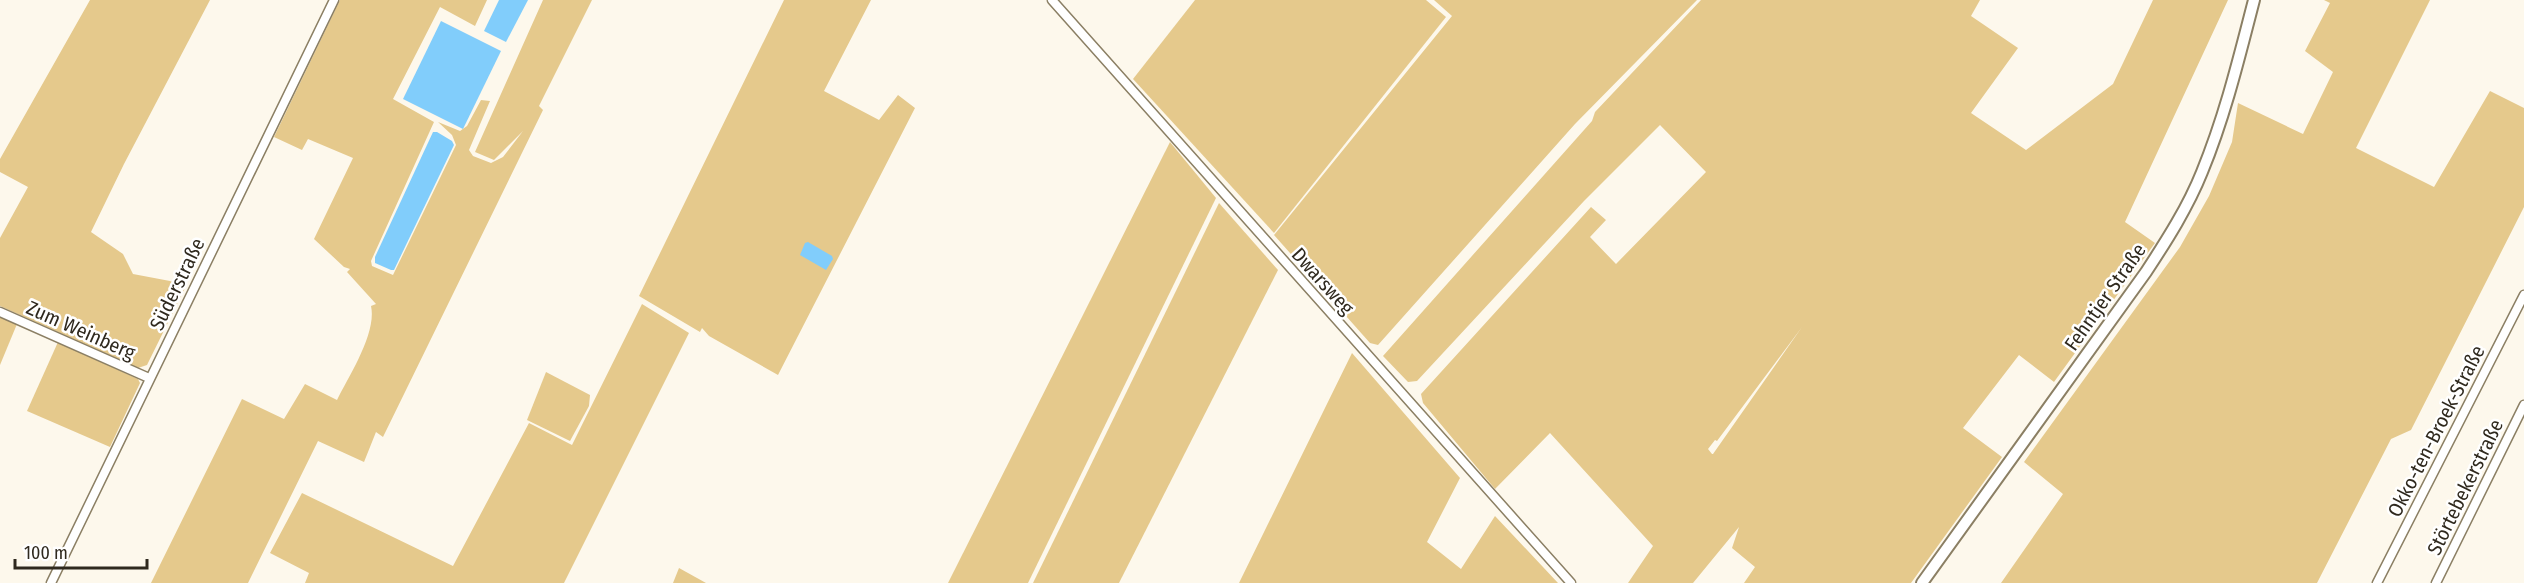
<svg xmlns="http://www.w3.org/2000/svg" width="2524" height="583" font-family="'Fira Sans Condensed',sans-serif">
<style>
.green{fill:#e5c98c;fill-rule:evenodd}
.water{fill:#81cdfb}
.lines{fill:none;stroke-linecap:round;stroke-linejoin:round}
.street-casing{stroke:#8b7f64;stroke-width:11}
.secondary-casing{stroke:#8b7f64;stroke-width:14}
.street{stroke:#fff;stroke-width:8}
.secondary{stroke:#fff;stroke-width:10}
.labels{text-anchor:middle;stroke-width:5;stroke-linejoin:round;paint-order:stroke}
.street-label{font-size:20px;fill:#2f291e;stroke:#fff}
</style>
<rect width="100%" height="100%" fill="#fdf8ec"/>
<g class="green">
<path d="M90,0H210L124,164L91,232L123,254L133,274L170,281L185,288L147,365L138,368L0,306V238L28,187L0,172V159Z"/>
<path d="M340,0H487L475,26L440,7L393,99L434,122L371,261L372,266L393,275L456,145L452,135L438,122L460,131L467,126L481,100L490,101L469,150L473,156L491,163L503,157L523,131L494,160L475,152L543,0H592L539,106L543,110L383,437L376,432L364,462L318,441L248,583H151L242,399L284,419L305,384L337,400C349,376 377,333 371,306L376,304L347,272L350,269L344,267L314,239L353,158L308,139L302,150L274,137Z"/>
<path d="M784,0H871L824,91L879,120L898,95L915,108L778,375L709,336L702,328L700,332L639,296Z"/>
<path d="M1195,0H1426L1446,17L1274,233L1133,79Z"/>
<path d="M1434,0H1697L1575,124L1378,345L1370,343L1274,235L1452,16Z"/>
<path d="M1701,0H1980L1971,16L2018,48L1971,113L2026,150L2113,84L2153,0H2228L2125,222L2155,243L2054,382L2019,355L1963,428L2002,457L1911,583H1744L1755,567L1732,548L1739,527L1693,583H1628L1653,546L1550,433L1495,489L1423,403L1421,394L1591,207L1606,220L1590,237L1616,264L1706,172L1660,125L1584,201L1417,381L1408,382L1383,356L1592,121L1595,112ZM1802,327L1713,454H1712L1708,449L1715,440L1717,441Z"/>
<path d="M2324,0H2430L2356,148L2434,187L2490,91L2524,108V207L2411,430L2391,439L2317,583H2001L2063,494L2024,462L2180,247L2209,196L2232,142L2238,103L2303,134L2333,72L2305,51L2330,3Z"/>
<path d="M1170,142L1216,198L1028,583H948Z"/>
<path d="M1219,203L1278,270L1119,583H1033Z"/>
<path d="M642,304L689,333L564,583H305L309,573L270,553L302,493L453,566L529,423L572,445Z"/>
<path d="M0,316L17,324L0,365Z"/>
<path d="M58,342L138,379L140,383L110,447L27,411Z"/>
<path d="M1352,353L1460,478L1427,542L1461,569L1495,516L1558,583H1239Z"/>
<path d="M546,372L590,395L589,406L570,441L527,420Z"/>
<path d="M679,568L706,583H673Z"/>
</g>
<g class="water">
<path d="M499,0H528L506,42L484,31Z"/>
<path d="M441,21L501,51L463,129L403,99Z"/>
<path d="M433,132H437L452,141L454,145L394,270H391L375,263V257Z"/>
<path d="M808,242L832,256L833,259L826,270L800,255L805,243Z"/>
</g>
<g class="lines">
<g class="street-casing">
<g id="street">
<path d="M1052,0L1571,583"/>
<path d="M0,312L149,378"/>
<path d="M51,583L334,0"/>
<path d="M2377,583L2524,295"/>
<path d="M2436,583L2524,405"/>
</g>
</g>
<g class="secondary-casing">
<path id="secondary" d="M1922,583L2146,272C2167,240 2188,207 2202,172C2225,116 2239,58 2254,0"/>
</g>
<use href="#street" class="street"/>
<use href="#secondary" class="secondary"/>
</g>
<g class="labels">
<g class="street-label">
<text transform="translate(1323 281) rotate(48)" y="7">Dwarsweg</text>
<text transform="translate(177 284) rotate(-64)" y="7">Süderstraße</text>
<text transform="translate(2105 297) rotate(-55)" y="7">Fehntjer Straße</text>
<text transform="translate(81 330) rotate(24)" y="7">Zum Weinberg</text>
<text transform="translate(2436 431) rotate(-63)" y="7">Okko-ten-Broek-Straße</text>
<text transform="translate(2465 487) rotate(-64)" y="7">Störtebekerstraße</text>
</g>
</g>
<path d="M15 559v9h132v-9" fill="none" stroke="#2f291e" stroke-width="3"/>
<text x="24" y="559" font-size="18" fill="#2f291e" stroke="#ffffff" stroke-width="4.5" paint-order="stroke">100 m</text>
</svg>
